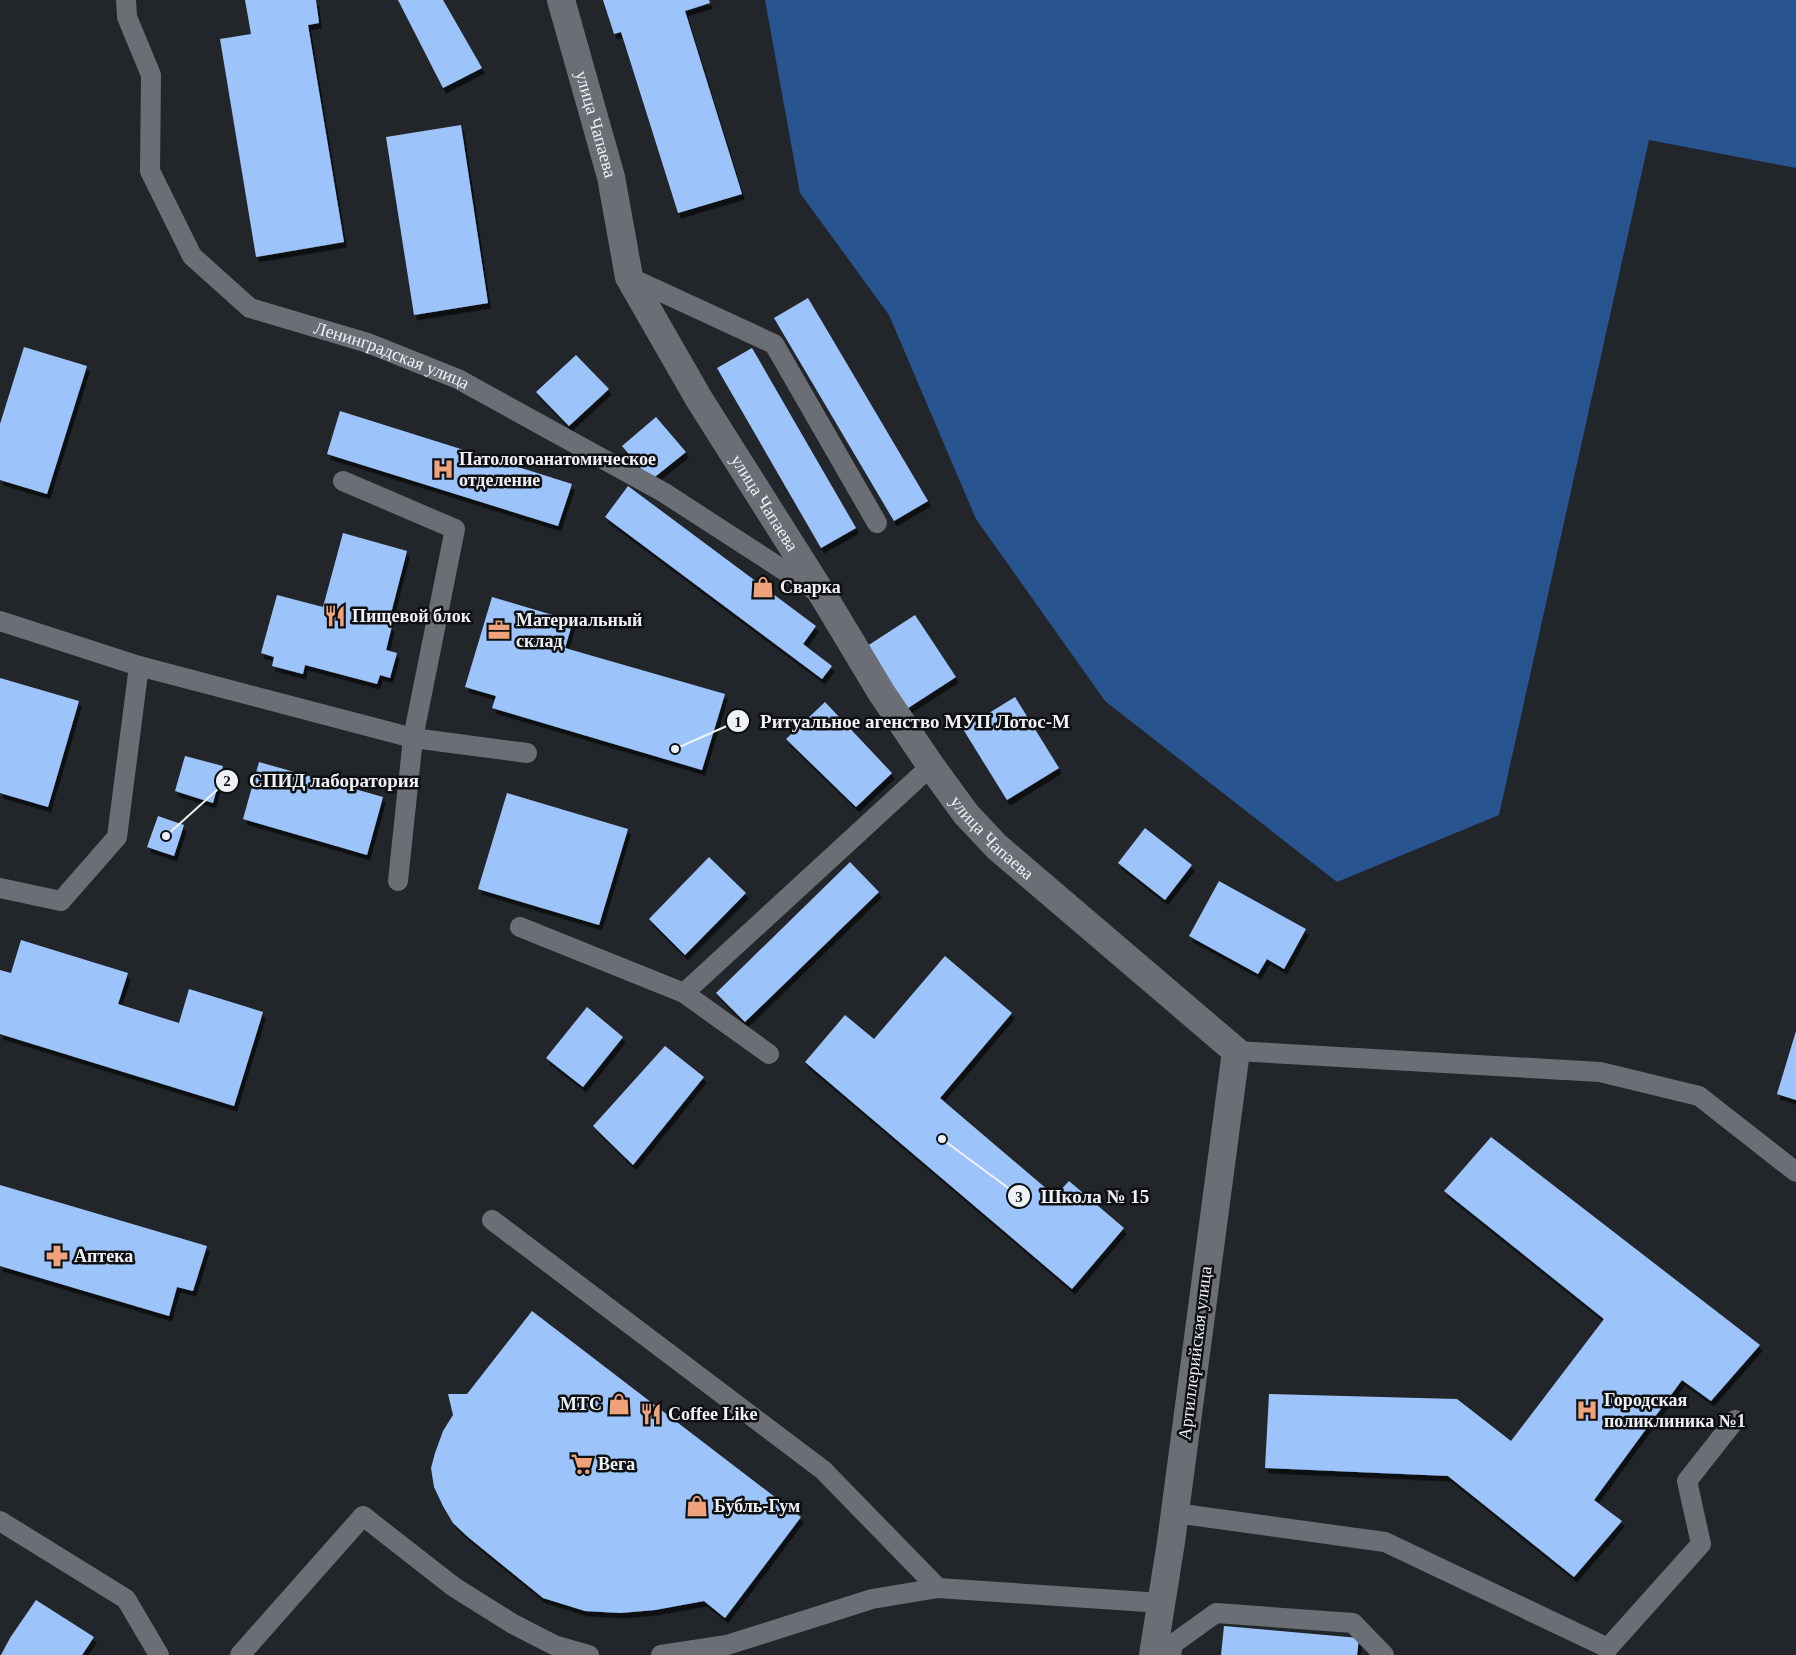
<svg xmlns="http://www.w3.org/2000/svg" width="1796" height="1655" font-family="'Times New Roman',serif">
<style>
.forest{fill:#285490}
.building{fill:#9dc4fa;filter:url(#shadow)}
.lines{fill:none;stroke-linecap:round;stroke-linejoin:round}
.service{stroke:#6b6f75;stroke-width:20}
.minor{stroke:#6b6f75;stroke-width:28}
.labels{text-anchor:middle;stroke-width:5;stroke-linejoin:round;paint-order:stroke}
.street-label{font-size:18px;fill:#eff2f5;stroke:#0d0f11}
.poi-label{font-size:18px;font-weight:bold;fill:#eff2f5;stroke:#0d0f11;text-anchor:start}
.leader{fill:none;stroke:#eff2f5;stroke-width:2}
.callout-dot{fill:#eff2f5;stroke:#0d0f11;stroke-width:2}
.mark-label{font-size:15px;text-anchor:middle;font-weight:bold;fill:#111}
.callout-label{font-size:19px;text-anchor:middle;font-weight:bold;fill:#eff2f5;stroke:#0d0f11;stroke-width:5;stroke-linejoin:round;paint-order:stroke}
</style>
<defs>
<filter id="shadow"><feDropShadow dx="3" dy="5.5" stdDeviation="0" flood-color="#0009"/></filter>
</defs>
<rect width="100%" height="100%" fill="#22262b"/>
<path class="forest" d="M765,0H1796V168L1649,140L1499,815L1337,882L1105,701L976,519L889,315L800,193Z"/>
<g class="building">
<path d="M245,0H316L319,23L308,25L344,242L256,257L220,39L251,34Z"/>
<path d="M398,0H443L482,68L443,88Z"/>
<path d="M603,0H709L710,3L685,11L742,194L678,213L621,32L614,34Z"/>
<path d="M461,125L488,303L414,315L386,137Z"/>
<path d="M808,298L928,501L894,521L774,318Z"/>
<path d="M24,347L87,366L47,494L0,480V424Z"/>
<path d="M752,348L856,528L821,548L717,368Z"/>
<path d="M576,355L609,389L569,426L536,392Z"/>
<path d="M340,411L572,484L558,526L327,454Z"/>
<path d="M656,417L686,452L651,480L622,446Z"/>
<path d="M628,486L816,626L803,644L832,666L822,679L605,517Z"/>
<path d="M343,533L407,551L388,625L392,626L386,650L397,653L390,678L380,675L377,684L305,665L303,674L272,666L274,657L261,653L277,595L323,607Z"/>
<path d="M492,597L573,621L565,648L725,694L702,770L492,708L496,696L465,687Z"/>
<path d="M915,615L956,677L902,712L861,650Z"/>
<path d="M0,678L79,701L48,807L0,793Z"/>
<path d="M1015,697L1059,768L1007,800L963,729Z"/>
<path d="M825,702L892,773L856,807L786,739Z"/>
<path d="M185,756L223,766L213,803L175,791Z"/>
<path d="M259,762L383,797L367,855L243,819Z"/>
<path d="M507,793L628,829L599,925L478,889Z"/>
<path d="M158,816L184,825L174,856L147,847Z"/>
<path d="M1145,828L1192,865L1165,900L1118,863Z"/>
<path d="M709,857L746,893L685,955L649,919Z"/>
<path d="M850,862L879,892L745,1022L716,993Z"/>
<path d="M1219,881L1306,929L1284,969L1267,959L1258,974L1189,936Z"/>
<path d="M21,940L128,973L118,1004L179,1023L189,989L263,1012L234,1106L0,1034V970L11,973Z"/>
<path d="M945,956L1012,1013L940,1098L1055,1196L1069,1181L1124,1228L1072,1289L805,1062L845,1015L874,1039Z"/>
<path d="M587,1007L623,1037L583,1087L546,1058Z"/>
<path d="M1796,1031V1100L1777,1094Z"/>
<path d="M665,1046L704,1077L633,1165L593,1126Z"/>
<path d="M1491,1137L1760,1345L1711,1401L1682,1380L1594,1500L1622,1521L1574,1577L1448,1476L1265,1468L1269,1394L1457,1399L1511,1441L1604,1319L1444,1191Z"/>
<path d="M0,1185L207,1246L193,1291L177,1287L169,1316L0,1266Z"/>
<path d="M532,1311L801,1517L725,1618L704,1601L655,1610L620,1613L585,1611L543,1598L468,1537L453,1523L443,1506L434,1487L431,1468L435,1453L443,1431L453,1415L448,1394H467Z"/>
<path d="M36,1600L94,1637L82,1655H1L10,1638Z"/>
<path d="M1224,1626L1359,1638L1357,1655H1221Z"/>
</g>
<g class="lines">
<g class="service">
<path id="s1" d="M126,0L127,17L151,75L150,171L192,256L250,308L368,343L458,379L663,492L819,593"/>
<path d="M629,277L774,344L877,523"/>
<path d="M343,481L455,529L413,738L398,881"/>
<path d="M0,621L139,666L413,738L527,753"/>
<path d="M0,888L61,901L117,837L139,666"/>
<path d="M520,927L684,993L931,766"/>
<path d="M684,993L769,1054"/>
<path d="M1236,1051L1600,1072L1699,1096L1796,1172"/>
<path d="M492,1220L823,1470L938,1588"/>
<path d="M1175,1513L1385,1542L1608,1648L1701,1544L1687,1481L1735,1420"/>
<path d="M0,1521L126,1599L159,1655"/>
<path d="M240,1655L363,1516L454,1587L513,1624L554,1645L589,1655"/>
<path d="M661,1655L727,1645L872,1599L938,1588L1162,1603"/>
<path d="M1171,1655L1173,1644L1216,1613L1353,1623L1384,1655"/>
</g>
<path class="minor" id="s2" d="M561,0L611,177L629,277L699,399L824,597L881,692L931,766L966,814L997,847L1236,1051L1171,1542L1153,1655"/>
</g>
<defs>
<g id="hospital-bare" transform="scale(1.725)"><path d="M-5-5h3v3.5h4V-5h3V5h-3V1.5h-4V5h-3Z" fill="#f0a27a" stroke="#0d0f11" stroke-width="2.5" paint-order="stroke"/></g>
<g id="shop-bare" transform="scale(1.725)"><path d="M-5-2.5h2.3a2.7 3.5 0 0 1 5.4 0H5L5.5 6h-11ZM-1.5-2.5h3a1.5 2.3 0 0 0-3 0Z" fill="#f0a27a" stroke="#0d0f11" stroke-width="2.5" paint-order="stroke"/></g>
<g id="restaurant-bare" transform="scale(1.725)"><path d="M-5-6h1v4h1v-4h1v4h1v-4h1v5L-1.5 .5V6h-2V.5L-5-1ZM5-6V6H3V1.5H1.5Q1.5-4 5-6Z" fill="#f0a27a" stroke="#0d0f11" stroke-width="2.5" paint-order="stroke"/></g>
<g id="office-bare" transform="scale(1.725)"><path d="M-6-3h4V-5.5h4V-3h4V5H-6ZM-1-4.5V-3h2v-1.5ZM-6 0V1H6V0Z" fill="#f0a27a" stroke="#0d0f11" stroke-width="2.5" paint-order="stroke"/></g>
<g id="pharmacy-bare" transform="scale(1.725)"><path d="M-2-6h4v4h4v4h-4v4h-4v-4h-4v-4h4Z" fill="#f0a27a" stroke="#0d0f11" stroke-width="2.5" paint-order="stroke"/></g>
<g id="supermarket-bare" transform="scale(1.725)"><path d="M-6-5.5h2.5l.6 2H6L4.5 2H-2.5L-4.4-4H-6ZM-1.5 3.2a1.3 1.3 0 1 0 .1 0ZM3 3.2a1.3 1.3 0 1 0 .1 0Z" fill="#f0a27a" stroke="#0d0f11" stroke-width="2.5" paint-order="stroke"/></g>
</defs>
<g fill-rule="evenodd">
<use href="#hospital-bare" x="443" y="469"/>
<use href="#shop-bare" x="763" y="587"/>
<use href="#restaurant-bare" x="335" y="616"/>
<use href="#office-bare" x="499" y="630"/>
<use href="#pharmacy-bare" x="57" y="1256"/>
<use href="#shop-bare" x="619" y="1404"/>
<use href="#hospital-bare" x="1587" y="1410"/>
<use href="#restaurant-bare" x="651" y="1414"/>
<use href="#supermarket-bare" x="582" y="1464"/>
<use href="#shop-bare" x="697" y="1506"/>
</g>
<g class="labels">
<g class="street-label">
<text dy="6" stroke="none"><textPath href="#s2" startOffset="129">улица Чапаева</textPath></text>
<text dy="6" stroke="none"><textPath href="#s1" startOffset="498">Ленинградская улица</textPath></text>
<text dy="6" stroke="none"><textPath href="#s2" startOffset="549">улица Чапаева</textPath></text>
<text dy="6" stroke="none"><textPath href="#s2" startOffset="955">улица Чапаева</textPath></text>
<text transform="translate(1195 1353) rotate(-83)" y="6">Артиллерийская улица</text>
</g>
<g class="poi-label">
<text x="459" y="465">Патологоанатомическое<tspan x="459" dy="21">отделение</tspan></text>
<text x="780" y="593">Сварка</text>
<text x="352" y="622">Пищевой блок</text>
<text x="516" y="626">Материальный<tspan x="516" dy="21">склад</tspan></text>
<text x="74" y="1262">Аптека</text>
<text x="1604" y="1406">Городская<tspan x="1604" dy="21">поликлиника №1</tspan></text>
<text x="602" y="1410" text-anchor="end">МТС</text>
<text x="668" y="1420">Coffee Like</text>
<text x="598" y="1470">Вега</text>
<text x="714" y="1512">Бубль-Гум</text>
</g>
</g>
<path class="leader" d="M675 749L738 721M166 836L227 781M942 1139L1019 1196"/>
<g class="callout-dot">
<circle cx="675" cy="749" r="5"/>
<circle cx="166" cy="836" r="5"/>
<circle cx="942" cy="1139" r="5"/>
<circle cx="738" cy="721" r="12"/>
<circle cx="227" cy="781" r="12"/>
<circle cx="1019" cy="1196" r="12"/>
</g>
<g class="mark-label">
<text x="738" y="727">1</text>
<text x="227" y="786">2</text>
<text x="1019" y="1202">3</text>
</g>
<g class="callout-label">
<text x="915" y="728">Ритуальное агенство МУП Лотос-М</text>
<text x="334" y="787">СПИД лаборатория</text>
<text x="1095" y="1203">Школа № 15</text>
</g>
</svg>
